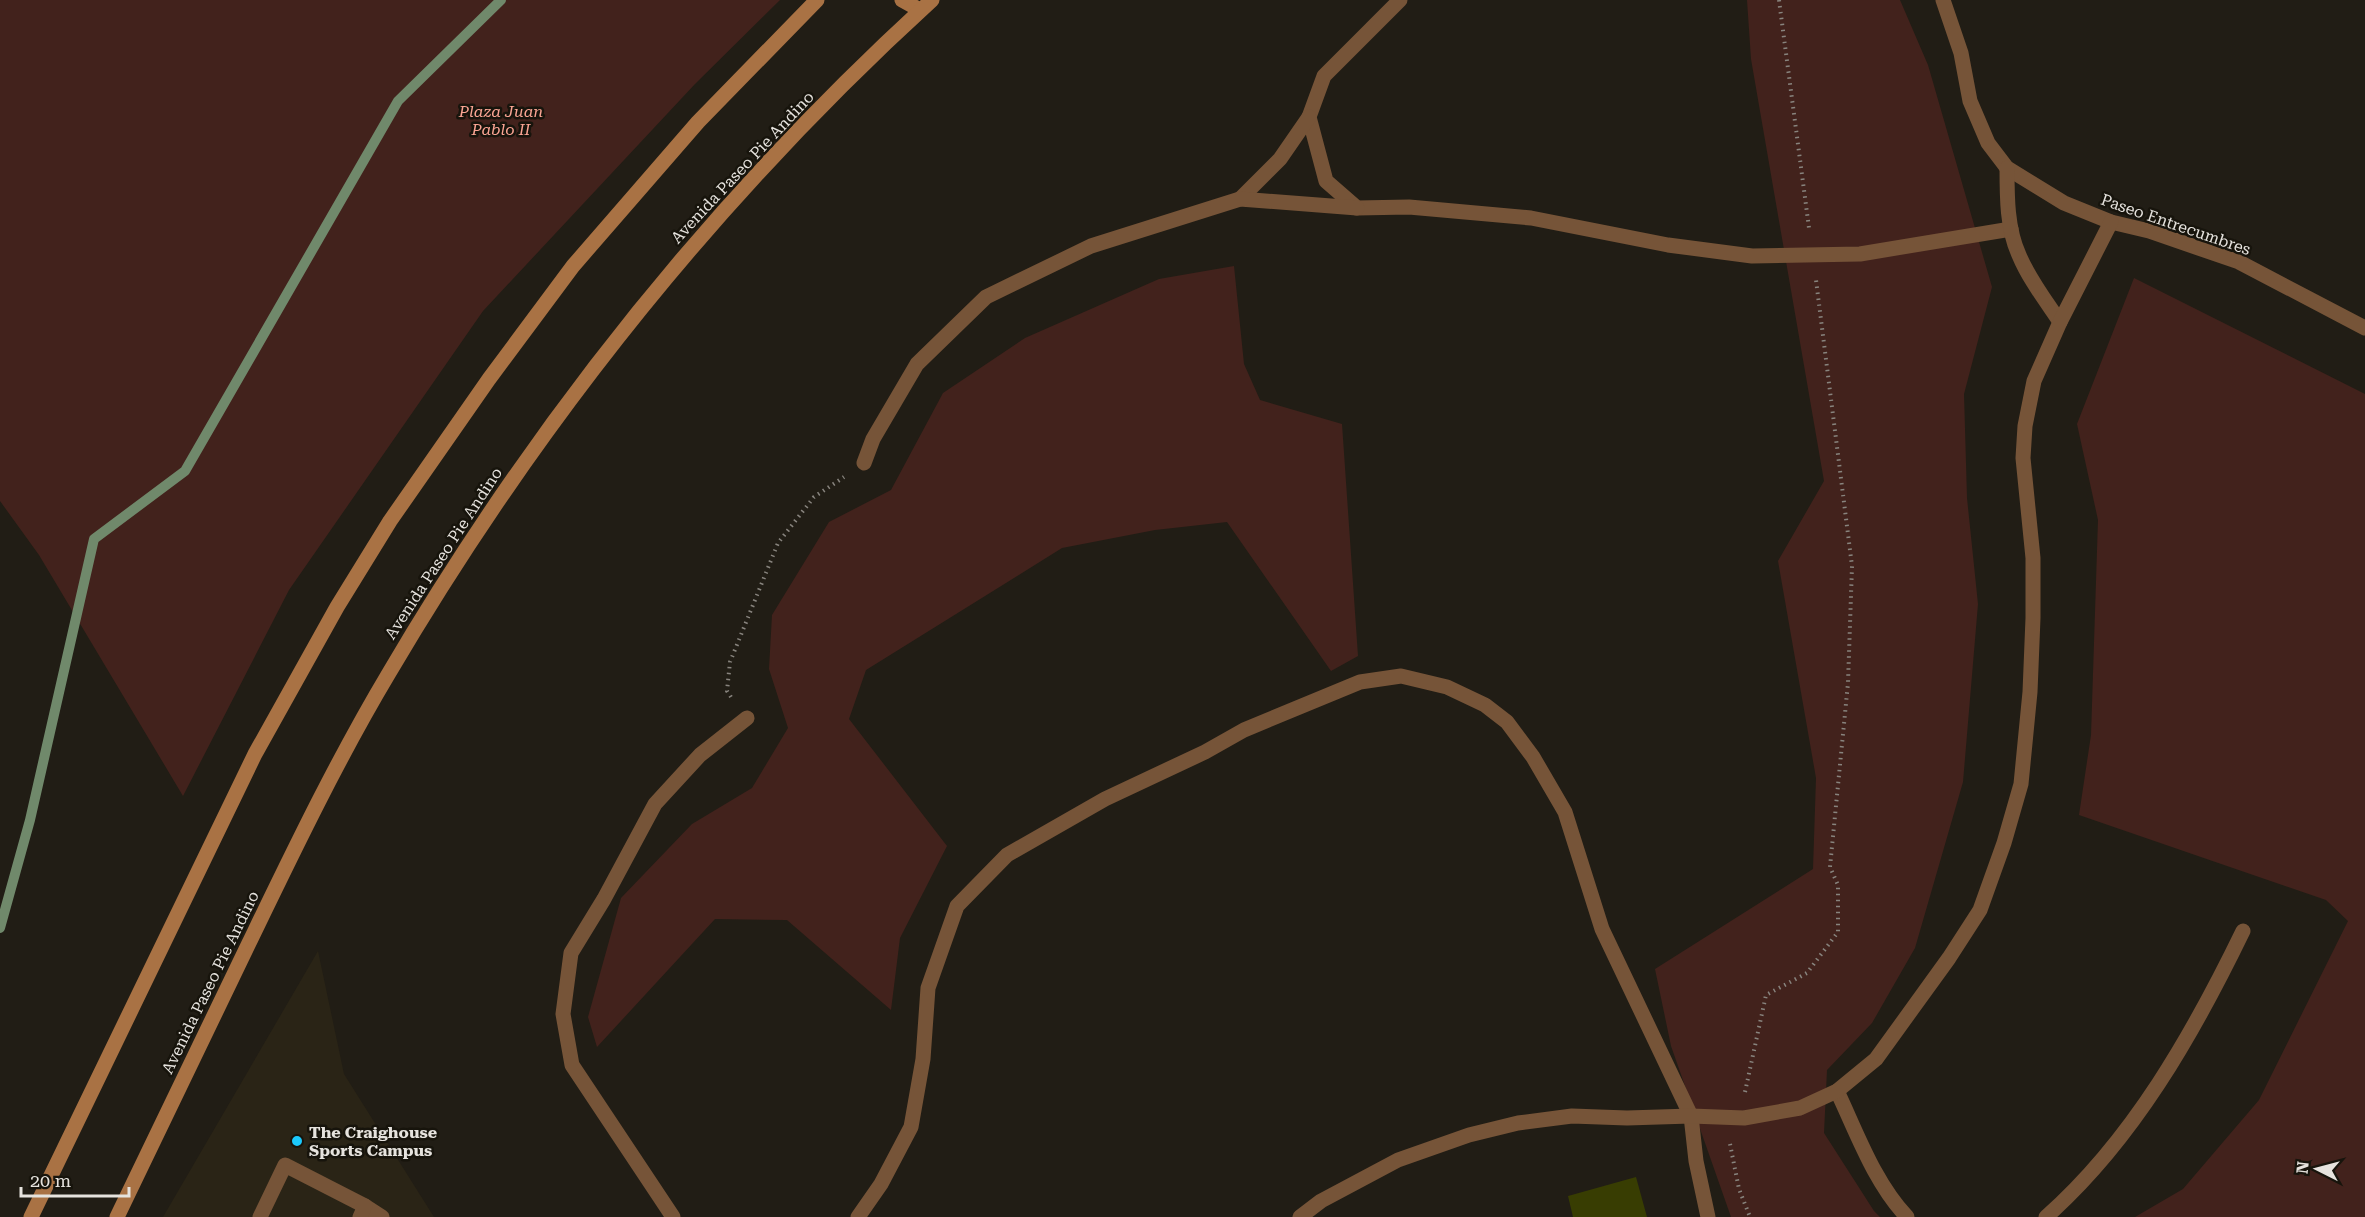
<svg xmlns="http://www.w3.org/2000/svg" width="2365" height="1217" font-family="'Roboto Serif',serif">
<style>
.built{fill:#2a2416}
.green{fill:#42221c}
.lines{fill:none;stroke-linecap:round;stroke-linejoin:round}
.stream{stroke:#70896b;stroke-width:10}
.building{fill:#383d02}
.path{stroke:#88847e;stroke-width:4;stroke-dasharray:1.5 4.5;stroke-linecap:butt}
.service{stroke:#765438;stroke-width:15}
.minor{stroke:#765438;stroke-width:15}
.secondary{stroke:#a97244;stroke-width:15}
.poi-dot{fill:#1bc9fc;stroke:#17140c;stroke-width:2}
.labels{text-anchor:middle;stroke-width:5;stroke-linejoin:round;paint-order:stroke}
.park-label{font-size:16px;font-style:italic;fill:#faa493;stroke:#17140c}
.street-label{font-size:16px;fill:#e6e3de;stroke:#17140c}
.poi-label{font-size:16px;font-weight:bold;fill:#e6e3de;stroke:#17140c;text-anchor:start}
</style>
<rect width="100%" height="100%" fill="#211d15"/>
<path class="built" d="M318,951L344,1074L434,1217H163Z"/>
<g class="green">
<path d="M0,0H780L695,84L483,311L289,590L183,796L39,555L0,501Z"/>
<path d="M1747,0H1900L1928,65L1992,287L1964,394L1967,498L1978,604L1963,782L1915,948L1872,1023L1827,1070L1824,1133L1874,1211L1880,1217H1731L1671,1046L1655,969L1813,869L1816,778L1778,561L1824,481L1751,59Z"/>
<path d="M1234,266L1244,364L1260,400L1342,424L1358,656L1331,671L1227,522L1155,530L1062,548L866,670L849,719L947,846L900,938L891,1010L787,920L715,919L597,1047L588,1017L621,898L692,824L752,788L788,728L769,669L772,615L829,522L891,490L943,393L1025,338L1159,279Z"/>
<path d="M2134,278L2365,394V1217H2135L2183,1189L2259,1100L2348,921L2326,900L2079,815L2091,735L2098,520L2077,424Z"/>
</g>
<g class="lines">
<path class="stream" d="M0,928L30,820L94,539L185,471L398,101L501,0"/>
</g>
<path class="building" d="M1636,1177L1647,1217H1573L1568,1196Z"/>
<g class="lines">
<g class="path">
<path d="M1779,0L1809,228"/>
<path d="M731,697L727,691L730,662L778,543L814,497L844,477"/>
<path d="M1745,1092L1766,995L1807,973L1838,932V885L1830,867L1848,683L1852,566L1816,280"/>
<path d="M1730,1144L1739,1189L1750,1217"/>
</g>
<g class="service">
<path d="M365,1206L382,1217"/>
<path d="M260,1217L285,1165L365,1206L360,1217"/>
</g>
<g class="minor">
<path d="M1400,0L1324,76L1309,117L1326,181L1357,208L1409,207L1531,218L1668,245L1752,256L1860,254L2011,229"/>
<path d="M1943,0L1961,53L1970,101L1988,143L2007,168L2064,203L2111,222L2149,231L2239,262L2365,328"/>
<path d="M2007,168C2007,197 2007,229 2019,255C2029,279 2046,301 2060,322"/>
<path d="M1240,199L1280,159L1309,117"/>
<path d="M864,463L873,439L917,364L986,297L1091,246L1240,199L1357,208"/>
<path d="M1837,1091C1857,1133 1874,1182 1907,1217"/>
<path d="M673,1217L572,1065L563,1014L571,953L604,899L655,804L700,755L747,718"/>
<path d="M858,1217L881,1184L911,1127L923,1059L928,988L957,906L1007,855L1105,799L1205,752L1244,730L1360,682L1401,676L1447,687L1485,705L1507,722L1533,757L1565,812L1602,929L1691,1116L1696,1161L1708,1217"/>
<path d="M1300,1217L1321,1201L1398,1160L1469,1135L1518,1123L1572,1116L1627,1118L1691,1116L1744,1118L1800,1108L1837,1091L1876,1059L1949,958L1980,910L2004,843L2021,784L2030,692L2033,618V558L2023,458L2025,426L2034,381L2060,322L2111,222"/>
<path d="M2046,1217C2133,1140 2193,1034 2243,931"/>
</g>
<g class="secondary">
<path d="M902,0L920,10"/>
<path d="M31,1217L255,754L337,607L390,521L489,379L573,266L698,122L817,0"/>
<path d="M117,1217C161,1126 205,1034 249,943C293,852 337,760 389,673C536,423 717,196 932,0"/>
</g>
</g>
<circle class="poi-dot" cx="297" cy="1141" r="6"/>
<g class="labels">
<g class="park-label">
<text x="501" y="117">Plaza Juan<tspan x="501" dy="18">Pablo II</tspan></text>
</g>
<g class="street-label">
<text transform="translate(742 167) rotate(-47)" y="6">Avenida Paseo Pie Andino</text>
<text transform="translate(2176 224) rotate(19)" y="6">Paseo Entrecumbres</text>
<text transform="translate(443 553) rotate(-57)" y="6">Avenida Paseo Pie Andino</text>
<text transform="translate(210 982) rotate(-64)" y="6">Avenida Paseo Pie Andino</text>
</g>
<g class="poi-label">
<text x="309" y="1138">The Craighouse<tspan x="309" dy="18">Sports Campus</tspan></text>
</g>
</g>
<g transform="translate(2317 1169) rotate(276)" stroke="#17140c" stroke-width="4.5" paint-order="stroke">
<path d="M0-4.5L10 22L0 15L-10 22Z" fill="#e6e3de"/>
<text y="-9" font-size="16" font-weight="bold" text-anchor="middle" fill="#e6e3de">N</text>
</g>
<path d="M21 1187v9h108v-9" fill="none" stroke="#e6e3de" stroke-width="3"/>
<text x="30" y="1187" font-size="18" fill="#e6e3de" stroke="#17140c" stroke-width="4.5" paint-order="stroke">20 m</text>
</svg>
